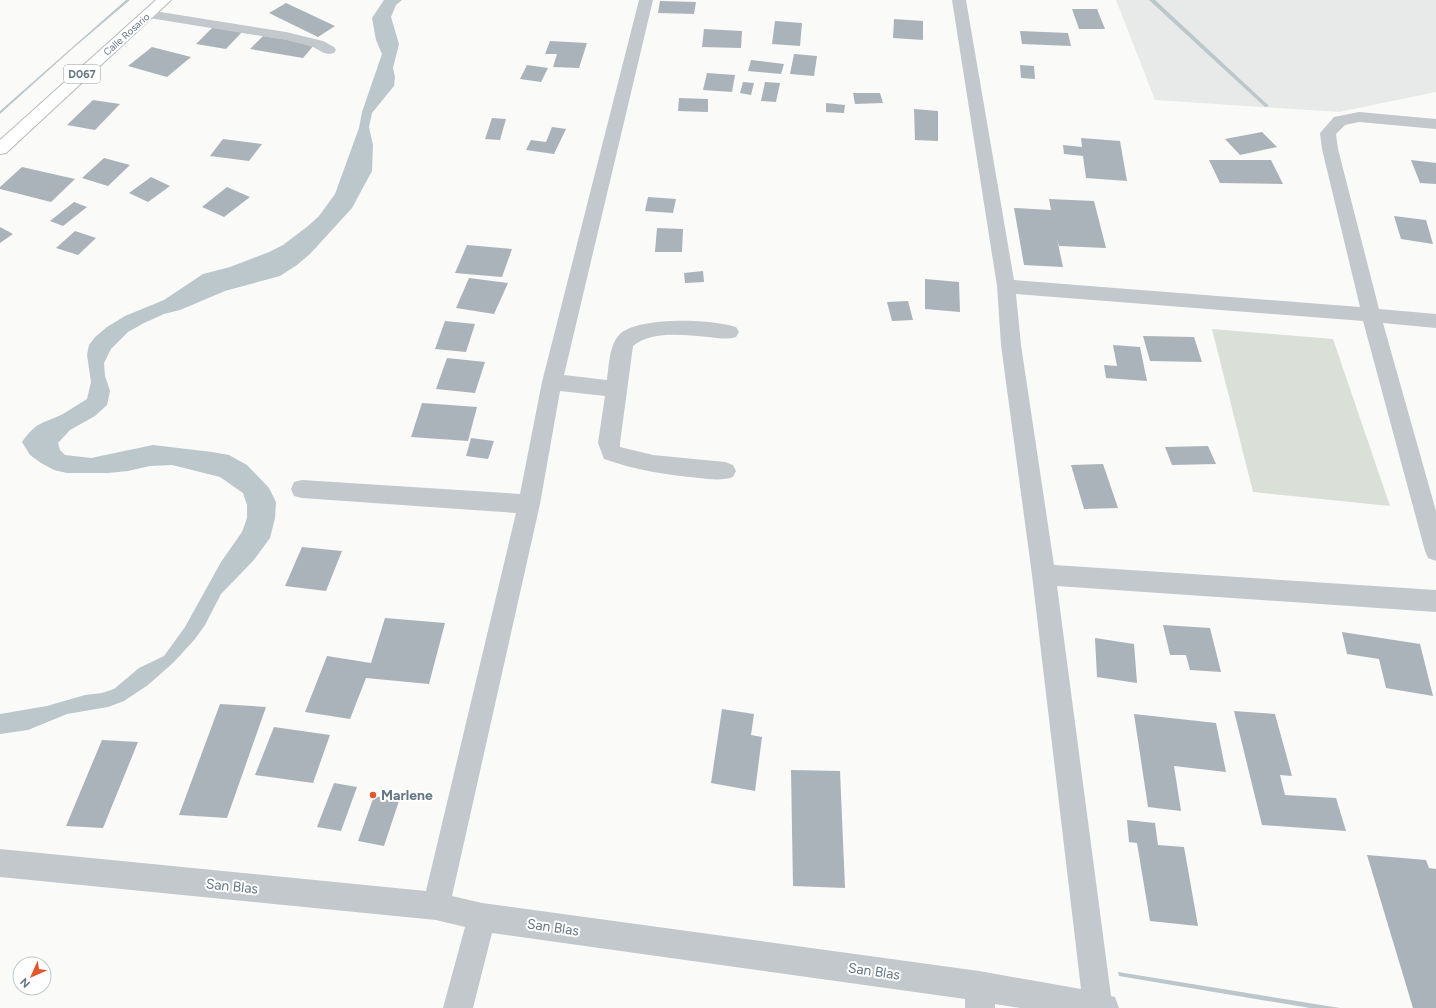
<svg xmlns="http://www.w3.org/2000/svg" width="1436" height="1008" font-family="Figtree,sans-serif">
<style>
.built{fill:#e8e9e9}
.green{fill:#dadfd7}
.water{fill:#bbc7cb}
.building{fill:#aab3b9}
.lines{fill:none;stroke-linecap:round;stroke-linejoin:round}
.major-casing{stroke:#b5babe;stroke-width:2}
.minor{fill:#c3c8cc;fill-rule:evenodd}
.major{fill:#fff;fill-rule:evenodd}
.poi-dot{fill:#e4572e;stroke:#fff;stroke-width:1.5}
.labels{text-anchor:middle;stroke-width:4;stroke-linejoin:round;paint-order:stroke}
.far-street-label{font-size:10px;fill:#657683;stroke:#fff}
.shield{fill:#fff;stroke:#939fa8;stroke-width:1}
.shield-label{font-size:11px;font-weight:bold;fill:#657683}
.near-poi-label{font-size:14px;font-weight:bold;fill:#657683;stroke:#fff;text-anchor:start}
.near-street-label{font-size:14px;fill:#657683;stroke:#fff}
</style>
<rect width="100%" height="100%" fill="#fafaf8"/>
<path class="built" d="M1116,0H1436V92L1339,112L1155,100Z"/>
<path class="green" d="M1212,329L1333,339L1390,506L1253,492Z"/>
<g class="water">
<path d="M126,0H130L71,50L0,114V111Z"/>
<path d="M384,0H402L396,5L391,17L399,44L393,68L395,77L394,86L372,113L369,127L373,145L372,171L352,208L310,254L297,265L280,276L225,291L180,310L164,314L144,323L128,332L111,349L104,363L105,376L110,391L107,405L95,416L70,430L58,443L60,450L65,455L91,458L153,445L212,452L229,455L247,465L269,488L276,502L275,518L270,538L253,561L221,594L205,625L195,639L174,662L148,685L124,701L108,707L67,714L28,730L0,734V714L47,706L85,695L102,693L114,689L139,668L164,656L185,627L221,562L242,532L247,518V505L243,493L220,477L172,465L150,466L128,471L108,473H67L54,470L41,463L30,455L22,442C37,421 42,424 63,414C71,409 79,404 87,399L91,382L87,355L89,345L95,337L107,327L125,316L164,300L203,274L230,267L269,252L283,245L308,226L319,216L335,194L359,128L362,112L382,54L376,40L372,18Z"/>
<path d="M1149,0H1155L1269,106L1265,107Z"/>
<path d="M1118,972L1340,1008H1310L1119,976Z"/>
</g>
<g class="building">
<path d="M660,1L696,2L694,14L658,13Z"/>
<path d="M286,3L335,26L318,37L269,13Z"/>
<path d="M1072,9H1097L1105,29H1079Z"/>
<path d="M894,19L923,21V40L893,38Z"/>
<path d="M775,21L802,23L800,46L772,44Z"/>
<path d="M213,27L242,32L226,49L196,44Z"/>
<path d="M704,29L742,31L741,48L702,47Z"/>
<path d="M1020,31L1068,33L1071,46L1022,44Z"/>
<path d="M263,36L315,44L303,58L250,49Z"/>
<path d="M550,41L587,43L579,68L553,67L557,54H545Z"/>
<path d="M152,47L191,57L167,77L128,66Z"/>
<path d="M794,54L817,56L814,76L790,74Z"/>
<path d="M751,60L784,64L781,74L748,71Z"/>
<path d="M527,65L548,68L541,82L520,79Z"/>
<path d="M1020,65L1034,66L1035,79L1021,78Z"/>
<path d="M707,73L735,75L732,92L703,90Z"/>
<path d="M743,82L754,83L751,95L740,93Z"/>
<path d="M765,82L780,83L776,102L761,101Z"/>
<path d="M853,93H880L883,103L855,104Z"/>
<path d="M679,98L708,99V112L678,111Z"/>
<path d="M93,100L120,104L95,130L67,125Z"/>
<path d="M826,103L845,105L844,113L826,112Z"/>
<path d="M914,109L938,111V141L915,140Z"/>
<path d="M492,118L506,119L500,140L485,139Z"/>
<path d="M552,127L566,129L554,154L526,150L531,140L546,142Z"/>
<path d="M1262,132L1277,147L1240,155L1225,139Z"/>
<path d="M1081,138L1120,141L1127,181L1086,178L1083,156L1064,154L1063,145L1082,147Z"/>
<path d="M223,139L262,144L249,161L210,156Z"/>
<path d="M104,158L130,165L108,186L82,178Z"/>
<path d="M1209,160H1271L1283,184L1220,183Z"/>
<path d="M1411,160L1436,163V184L1420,183Z"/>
<path d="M22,167L75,179L51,202L0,189V187Z"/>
<path d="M151,177L170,186L148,202L129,193Z"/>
<path d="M227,187L250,197L224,217L202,207Z"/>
<path d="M648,197L676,199L673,213L645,211Z"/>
<path d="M1049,199L1094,201L1106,248L1059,246L1057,239L1063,267L1024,265L1014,208L1051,210Z"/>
<path d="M74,202L87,207L63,226L50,221Z"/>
<path d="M1394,216L1426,220L1433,244L1401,239Z"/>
<path d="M0,227L13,234L0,243Z"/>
<path d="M657,228L683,229L682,252H655Z"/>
<path d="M75,231L96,238L78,255L56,248Z"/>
<path d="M467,245L512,249L502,277L455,273Z"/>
<path d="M703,271L704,282L685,283L684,273Z"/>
<path d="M469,278L508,283L494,314L456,308Z"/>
<path d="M925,279L959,282L960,312L925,309Z"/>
<path d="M908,301L913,320L892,321L887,302Z"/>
<path d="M445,321L475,324L466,352L435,349Z"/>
<path d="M1143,336L1194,337L1202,362L1150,361Z"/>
<path d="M1113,345L1140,347L1147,381L1106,378L1104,365L1117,366Z"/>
<path d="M447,358L485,362L475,393L436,389Z"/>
<path d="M422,403L477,407L468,441L411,437Z"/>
<path d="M471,438L494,441L488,459L466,456Z"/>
<path d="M1208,446L1216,464L1172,465L1165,447Z"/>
<path d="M1103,464L1118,508L1084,509L1071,465Z"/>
<path d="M302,547L342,551L326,591L285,586Z"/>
<path d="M385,618L445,623L429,684L366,678L350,719L305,712L327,656L371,663Z"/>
<path d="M1163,625L1210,628L1221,672L1190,670L1186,655H1170Z"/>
<path d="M1342,632L1420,644L1433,696L1386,688L1379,659L1347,654Z"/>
<path d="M1095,638L1134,644L1137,683L1097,677Z"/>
<path d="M220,704L266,707L227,818L179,815Z"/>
<path d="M722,709L754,714L751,735L762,737L755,791L711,783Z"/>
<path d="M1234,711L1275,714L1292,776L1280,775L1285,795L1336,798L1346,831L1262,825Z"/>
<path d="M1134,714L1216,723L1226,772L1174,766L1181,811L1148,807Z"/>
<path d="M274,727L330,735L313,783L255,775Z"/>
<path d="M102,740L138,742L103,828L66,826Z"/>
<path d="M791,770L840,771L845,888L793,886Z"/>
<path d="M334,783L357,787L341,831L317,827Z"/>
<path d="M374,796L399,801L384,846L358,841Z"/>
<path d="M1127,820L1155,823L1158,845L1184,847L1198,926L1150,921L1137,843L1129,842Z"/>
<path d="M1367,855L1426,860L1429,868L1436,869V1008H1413Z"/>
</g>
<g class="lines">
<g class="major-casing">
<path id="major" d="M156,0H171L6,153L0,154V140Z"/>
</g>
<g class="minor">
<path d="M639,0H653L564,375L607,380C609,366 609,346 619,335C637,316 712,319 736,327L739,332L736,337C727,340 718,338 708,337C685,335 652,330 633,346L620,443V447L653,455L725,462L733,465L736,471L733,477C722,481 710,479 699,478C666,475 635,470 604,459L598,443L605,396L560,391L540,504L452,896L482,903L979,971L1081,989L1032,575L1001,345L997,286L952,0H966L1014,280L1360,307L1322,149L1320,133L1334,117L1359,112L1436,119V129L1359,122L1345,125L1336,134L1338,149L1379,309L1436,314V328L1383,323L1436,511V561L1428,558L1425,551L1363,321L1016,294L1021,345L1054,565L1436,590V612L1057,586L1111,996L1115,997L1119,1008H1020L995,1004V1008H965V999L492,933L473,1008H443L465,927L436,920L0,877V849L426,891L516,513L302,498L294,496L291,489L294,482L302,480L520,494L542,382Z"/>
<path d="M148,10L286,32L323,41L334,47L336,50L334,53L329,54L324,53L313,47L286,40L143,17L141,14L143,11Z"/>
</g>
<use href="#major" class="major"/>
</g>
<circle class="poi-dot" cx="373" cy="795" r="4"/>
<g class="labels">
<g class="far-street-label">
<text transform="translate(126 34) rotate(-42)" y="4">Calle Rosario</text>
</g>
<rect class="shield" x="64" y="65" width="36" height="18" rx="3"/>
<g class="shield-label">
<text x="82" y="78">D067</text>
</g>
<g class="near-poi-label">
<text x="381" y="800">Marlene</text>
</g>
<g class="near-street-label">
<text transform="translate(232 886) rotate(6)" y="5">San Blas</text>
<text transform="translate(553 927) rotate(8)" y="5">San Blas</text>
<text transform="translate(874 971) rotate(8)" y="5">San Blas</text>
</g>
</g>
<g transform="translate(32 976) rotate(225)"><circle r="19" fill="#ffffff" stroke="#c1c8cd"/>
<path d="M0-3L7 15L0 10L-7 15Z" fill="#e4572e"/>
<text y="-6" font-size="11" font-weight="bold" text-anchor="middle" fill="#657683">N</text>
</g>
</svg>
